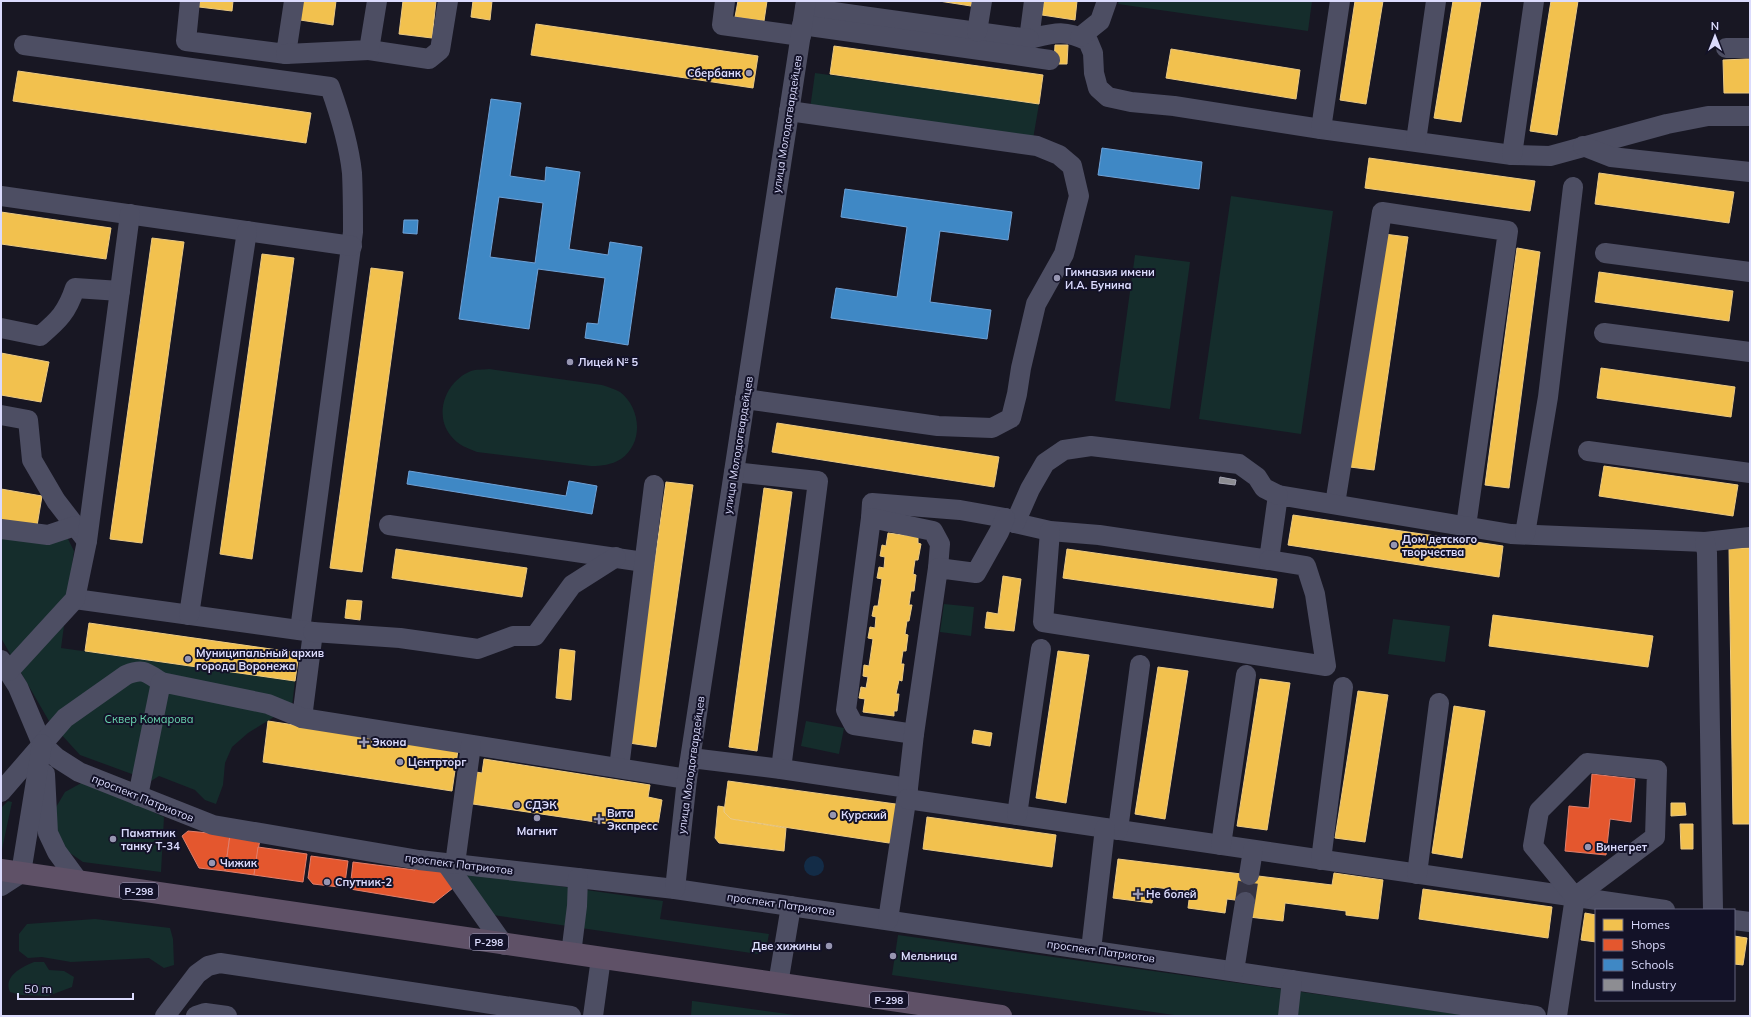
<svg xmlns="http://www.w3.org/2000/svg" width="1751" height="1017" font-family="Mulish,sans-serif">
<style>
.green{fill:#152d2c}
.water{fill:#132c47}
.homes{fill:#f2c14e;stroke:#ebc982}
.shops{fill:#e4572e;stroke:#e17f6c}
.schools{fill:#3f88c5;stroke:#6ea1d6;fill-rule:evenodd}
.industry{fill:#8d8d92;stroke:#a4a4b2}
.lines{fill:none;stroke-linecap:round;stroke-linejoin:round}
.minor-tunnel{stroke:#353444;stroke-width:20;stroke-dasharray:20 10;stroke-linecap:butt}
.minor{stroke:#4d4e63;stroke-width:20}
.highway{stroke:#5f5167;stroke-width:22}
.poi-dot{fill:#9796b1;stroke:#131228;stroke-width:1.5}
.labels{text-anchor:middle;stroke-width:4;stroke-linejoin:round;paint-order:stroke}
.shield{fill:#131228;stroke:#9f9fbd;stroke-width:1}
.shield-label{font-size:10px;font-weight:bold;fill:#dbdbfd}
.poi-label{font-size:11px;font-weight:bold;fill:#dbdbfd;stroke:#131228;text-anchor:start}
.street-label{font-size:11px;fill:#dbdbfd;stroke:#131228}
.park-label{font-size:11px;fill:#6ad9b1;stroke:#131228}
</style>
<rect width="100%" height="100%" fill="#181723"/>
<g class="green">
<path d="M1119,1H1312L1308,31L1118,4Z"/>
<path d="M815,73L1039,104L1033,139L810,109Z"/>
<path d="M1231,196L1333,211L1301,434L1199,419Z"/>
<path d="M1135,255L1190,262L1170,409L1115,401Z"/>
<path d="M489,369L602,385C608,387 615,389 620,392C641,408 644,443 621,459C611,465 602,466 591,466L477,452C467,448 458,445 451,436C433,414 446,381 471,371C476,369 483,370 489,369Z"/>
<path d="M1,521L67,537L74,551L61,648L295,681L292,706L248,733L232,747L225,763L223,785L216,804L205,800L195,790L159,776L151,781L80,755L49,721L1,638Z"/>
<path d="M944,604L974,607L971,636L940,632Z"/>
<path d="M1393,619L1450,626L1445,662L1388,654Z"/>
<path d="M806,721L844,728L839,754L801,746Z"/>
<path d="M85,781L153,810V812L164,817L161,872L83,862L57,844L52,814L65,792Z"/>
<path d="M8,801L12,802L1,854V808Z"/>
<path d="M440,869L663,901L660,919L769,934L766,949L758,954L486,914Z"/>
<path d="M95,919L170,928L173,939L174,965L164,968L149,958L71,962L42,957L28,958L19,951V934L27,924Z"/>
<path d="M898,935L1471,1016H1181L892,975Z"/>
<path d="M34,962H44L49,970L64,971L74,977L72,987L48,996L21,995L10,992C3,976 22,967 34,962Z"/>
<path d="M692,1001H693L802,1016H691Z"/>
</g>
<circle class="water" cx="814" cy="866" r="10"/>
<g class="homes">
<path d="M200,1H233L232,11L199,7Z"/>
<path d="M302,1H336L333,25L300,20Z"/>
<path d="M403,1H436L432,38L399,34Z"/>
<path d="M473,1H492L490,20L471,17Z"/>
<path d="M738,1H767L764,21L735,17Z"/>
<path d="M939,1H972L971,6Z"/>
<path d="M1044,1H1077L1075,20L1042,15Z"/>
<path d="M1355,1H1383L1366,104L1340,100Z"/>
<path d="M1453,1H1481L1461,122L1434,118Z"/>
<path d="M1551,1H1578L1557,135L1530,131Z"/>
<path d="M536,24L758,56L753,88L531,55Z"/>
<path d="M1055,45H1068L1067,64H1054Z"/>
<path d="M834,46L1043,75L1039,104L830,74Z"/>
<path d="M1171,49L1300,70L1296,99L1166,78Z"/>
<path d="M1746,59H1750V93H1724L1723,60Z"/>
<path d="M18,71L311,113L306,143L13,101Z"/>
<path d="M1369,158L1535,181L1530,211L1365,188Z"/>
<path d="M1599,173L1734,192L1729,223L1595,204Z"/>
<path d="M1,212L111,228L106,259L1,244Z"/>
<path d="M1384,234L1408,237L1374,470L1350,467Z"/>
<path d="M152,238L184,242L142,543L110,539Z"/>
<path d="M1517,248L1540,252L1509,488L1485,485Z"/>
<path d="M262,254L294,258L252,559L220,554Z"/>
<path d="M371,268L403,272L362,572L330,568Z"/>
<path d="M1599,272L1733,291L1729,321L1595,302Z"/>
<path d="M1,353L49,362L41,402L1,395Z"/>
<path d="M1601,368L1735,387L1731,417L1597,398Z"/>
<path d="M777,423L999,457L994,487L772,452Z"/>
<path d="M1604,466L1738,485L1733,516L1599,496Z"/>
<path d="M666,482L693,485L656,747L629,743Z"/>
<path d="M764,488L792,492L757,751L729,747Z"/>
<path d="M1,489L42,496L37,526L1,521Z"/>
<path d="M1293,515L1503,546L1499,577L1288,545Z"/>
<path d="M888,533L918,537V543L921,544L918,560H915L913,574L916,575L914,591H911L909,605H912L909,621H907L905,634L908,635L906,651H903L901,664H904L902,681L899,680L896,694H899L897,711H894V716L863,712L865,699L859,698L861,687L866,688L868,677L863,676L864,665L869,666L873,639L868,638L870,627L875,628L876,617L872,616L874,606H878L882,579L877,578L879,567L884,568L885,557L880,556L882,545L886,546Z"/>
<path d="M1729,548H1750V824H1733Z"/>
<path d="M396,549L527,568L522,597L392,578Z"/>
<path d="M1067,549L1277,579L1273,608L1063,578Z"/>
<path d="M1003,576L1021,579L1014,631L985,628L987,612L998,614Z"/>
<path d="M347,600L362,601L360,620L345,618Z"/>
<path d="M1493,615L1653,636L1648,667L1489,646Z"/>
<path d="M89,623L299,653L295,681L85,651Z"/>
<path d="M560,649L575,651L571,700L556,698Z"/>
<path d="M1058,651L1089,655L1066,803L1036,798Z"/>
<path d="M1158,667L1188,671L1165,819L1135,814Z"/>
<path d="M1260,679L1290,683L1267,830L1237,826Z"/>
<path d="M1358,691L1388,695L1365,842L1335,838Z"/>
<path d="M1454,706L1485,711L1462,858L1432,853Z"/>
<path d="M268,721L458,750L452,791L263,762Z"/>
<path d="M974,730L992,733L990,746L972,743Z"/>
<path d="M484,759L650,785L648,797L662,800L657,831L466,803L470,771L482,773Z"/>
<path d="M728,781L903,805L899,840L889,843L731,819L724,812Z"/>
<path d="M1671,803H1685L1686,815L1671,816Z"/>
<path d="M718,806L724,807V812L731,819L786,828L784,851L719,843L715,838Z"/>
<path d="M927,817L1056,835L1052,867L923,849Z"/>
<path d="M1680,824H1693V849H1681Z"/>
<path d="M1118,859L1332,885L1334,873L1383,880L1378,919L1346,915V911L1285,903L1283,921L1249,917L1251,902L1227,899L1225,913L1188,908L1190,892L1154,887L1152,903L1113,898Z"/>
<path d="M1423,889L1552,907L1548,938L1419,919Z"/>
<path d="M1585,913L1596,915V942L1581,940Z"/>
<path d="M1734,936L1747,938L1743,965L1734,964Z"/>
</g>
<g class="shops">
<path d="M1592,774L1635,779L1631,822L1610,819L1606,855L1565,851L1569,806L1589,808Z"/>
<path d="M188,831L230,835L225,871L199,868L182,836Z"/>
<path d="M230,835L260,839L254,875L225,871Z"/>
<path d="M258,847L307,854L303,882L254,875Z"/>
<path d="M311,856L348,861L345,883L339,887L313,884L308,878Z"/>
<path d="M353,862L415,870V862L437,864L453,888L434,903L350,889Z"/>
</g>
<g class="schools">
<path d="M491,99L521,103L510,176L545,181L546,167L580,172L569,249L608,255L610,242L642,247L628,345L585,338L587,323L598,324L605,278L538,269L529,329L459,319ZM499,197L543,203L535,263L490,257Z"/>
<path d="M1102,148L1202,162L1199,189L1098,175Z"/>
<path d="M845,189L1012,212L1008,240L940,231L930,302L991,310L987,339L831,318L836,288L897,297L907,227L841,217Z"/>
<path d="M404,220H418L417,234L403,233Z"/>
<path d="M409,471L566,496L569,481L597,486L592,514L407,484Z"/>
</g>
<path class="industry" d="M1220,477L1236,480L1235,485L1219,483Z"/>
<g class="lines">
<path class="minor-tunnel" d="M1245,902L1249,875"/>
<g class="minor">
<path d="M190,1L186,41L286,54L294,1"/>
<path d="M725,1L722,25L801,36"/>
<path d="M1034,1L1029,39C1054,33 1063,29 1088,41L1093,53L1094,73L1098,88L1108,97L1131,102L1174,106L1321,129L1512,155L1550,156L1667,124L1708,116H1750"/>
<path d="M805,8L1029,39"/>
<path d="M802,25L1050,60"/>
<path d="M977,32L982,1"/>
<path d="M1080,37L1100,21L1107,1"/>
<path d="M24,45L330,87C340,115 349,144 352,173C353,193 353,212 353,232L300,630"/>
<path d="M1726,48H1750"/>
<path d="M369,50L429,59L440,50L448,1"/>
<path d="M286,54L369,50L377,1"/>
<path d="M1321,129L1340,1"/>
<path d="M1416,141L1436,1"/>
<path d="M1583,146L1611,157L1750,172"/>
<path d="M1512,155L1534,1"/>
<path d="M1,196L352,246"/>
<path d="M1605,253L1750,272"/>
<path d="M1,328L40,336C59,320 67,312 75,288L120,291"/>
<path d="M1604,333L1750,352"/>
<path d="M745,399L938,426L992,428L1011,418L1017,394L1021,368L1036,304L1064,254L1079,196L1072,166L1059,155L1037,146L789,111"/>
<path d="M1,415L28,420L32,460L56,501L87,541"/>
<path d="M1588,451L1750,473"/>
<path d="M734,472L818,481L781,769"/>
<path d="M1335,504L1382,212L1508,231L1466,526"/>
<path d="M871,518L872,503L960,510L1005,518L1015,523L1050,531L1099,535L1269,560L1278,495L1511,534L1705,542L1750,537"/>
<path d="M1015,523L1030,489L1045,463L1064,450L1091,446L1239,464L1257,477L1264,488L1278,495"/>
<path d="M389,525L644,562"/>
<path d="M1,529L48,535L75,526"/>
<path d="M1050,531L1043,622L1326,666L1315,594L1306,566L1269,560"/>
<path d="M1525,534L1548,397L1573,187"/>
<path d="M1705,542L1707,553L1713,910"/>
<path d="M75,599L313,632L302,718"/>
<path d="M189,615L247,231"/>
<path d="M313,632L400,638L478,649L513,636H535L572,585L616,557"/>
<path d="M1,660L18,687L42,744L57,758L79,772L213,825L419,860L675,889L1536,1016"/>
<path d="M9,671L75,599L87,541L130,214"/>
<path d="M914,734L854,725L846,710L871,518L933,531L940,544L938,568"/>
<path d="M691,758L781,769L908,788L888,920"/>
<path d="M619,768L654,485"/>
<path d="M45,774L48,833L57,852L79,882"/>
<path d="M908,788L914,734L938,568L976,573L999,532L1005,518"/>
<path d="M1,792L65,718L126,675C143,668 146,672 161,682"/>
<path d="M138,796L161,682L268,704L302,718L687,779"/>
<path d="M907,799L1665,910"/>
<path d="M1017,815L1041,649"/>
<path d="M1118,830L1140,665"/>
<path d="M1221,845L1246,675"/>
<path d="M1321,860L1343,687"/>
<path d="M446,863L504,945"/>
<path d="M455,864L471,745"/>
<path d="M1417,874L1439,703"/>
<path d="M1249,875L1253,850"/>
<path d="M1,886L21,873L42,744"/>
<path d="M675,889L687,779L806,1"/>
<path d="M1734,920L1750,922"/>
<path d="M1091,950L1105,828"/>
<path d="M571,954L577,906L578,878"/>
<path d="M1234,971L1245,902"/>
<path d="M778,984L791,906"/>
<path d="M165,1016L197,974L208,966L220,963L571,1016"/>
<path d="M196,1016L205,1013L227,1016"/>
<path d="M593,1016L601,958"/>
<path d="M1288,1016L1292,980"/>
<path d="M1557,1016L1575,897L1655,837L1657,770L1587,763L1539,811L1533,846L1575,897"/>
</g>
<path class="highway" d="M1,870L1001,1016"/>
</g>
<g class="poi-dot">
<circle cx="749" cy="73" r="4"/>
<circle cx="1057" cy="278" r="4"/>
<circle cx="570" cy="362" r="4"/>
<circle cx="1394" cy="545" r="4"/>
<circle cx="188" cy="659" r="4"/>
<path d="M362 736h4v4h4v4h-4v4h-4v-4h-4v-4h4z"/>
<circle cx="400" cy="762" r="4"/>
<circle cx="517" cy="805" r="4"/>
<circle cx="833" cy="815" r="4"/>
<circle cx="537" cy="818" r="4"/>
<path d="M597 813h4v4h4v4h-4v4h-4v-4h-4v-4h4z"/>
<circle cx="113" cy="839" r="4"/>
<circle cx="1588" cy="847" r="4"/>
<circle cx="212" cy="863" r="4"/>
<circle cx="327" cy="882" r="4"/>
<path d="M1136 888h4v4h4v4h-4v4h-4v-4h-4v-4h4z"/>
<circle cx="829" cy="946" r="4"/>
<circle cx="893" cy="956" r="4"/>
</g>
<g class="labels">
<g class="shield">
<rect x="120" y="883" width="38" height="16" rx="3"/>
<rect x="470" y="934" width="38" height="16" rx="3"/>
<rect x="870" y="992" width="38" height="16" rx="3"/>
</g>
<g class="shield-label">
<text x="139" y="895">Р-298</text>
<text x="489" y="946">Р-298</text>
<text x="889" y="1004">Р-298</text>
</g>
<g class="poi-label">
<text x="741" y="77" text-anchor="end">Сбербанк</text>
<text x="1065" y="276">Гимназия имени<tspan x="1065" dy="13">И.А. Бунина</tspan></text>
<text x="578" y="366">Лицей № 5</text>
<text x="1402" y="543">Дом детского<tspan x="1402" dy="13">творчества</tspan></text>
<text x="196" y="657">Муниципальный архив<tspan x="196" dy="13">города Воронежа</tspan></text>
<text x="372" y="746">Экона</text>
<text x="408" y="766">Центрторг</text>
<text x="525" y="809">СДЭК</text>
<text x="607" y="817">Вита<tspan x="607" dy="13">Экспресс</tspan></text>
<text x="841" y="819">Курский</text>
<text x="537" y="835" text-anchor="middle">Магнит</text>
<text x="121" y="837">Памятник<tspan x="121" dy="13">танку Т-34</tspan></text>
<text x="1596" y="851">Винегрет</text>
<text x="220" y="867">Чижик</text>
<text x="335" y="886">Спутник-2</text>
<text x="1146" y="898">Не болей</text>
<text x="821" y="950" text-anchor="end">Две хижины</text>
<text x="901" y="960">Мельница</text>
</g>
<g class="street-label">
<text transform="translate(787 124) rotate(-81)" y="4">улица Молодогвардейцев</text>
<text transform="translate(738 445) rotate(-81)" y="4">улица Молодогвардейцев</text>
<text transform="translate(691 765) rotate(-82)" y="4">улица Молодогвардейцев</text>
<text transform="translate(143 798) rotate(22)" y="4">проспект Патриотов</text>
<text transform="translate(459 864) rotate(7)" y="4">проспект Патриотов</text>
<text transform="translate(781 904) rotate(8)" y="4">проспект Патриотов</text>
<text transform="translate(1101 951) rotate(8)" y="4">проспект Патриотов</text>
</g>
<g class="park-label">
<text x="149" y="723">Сквер Комарова</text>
</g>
</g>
<rect width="1751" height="1017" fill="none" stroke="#dbdbfd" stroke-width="4"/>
<rect x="1595" y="909" width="140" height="92" fill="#131228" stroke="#63627d"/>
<rect x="1603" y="919" width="20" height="12" fill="#f2c14e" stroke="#63627d"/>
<text x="1631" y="929" font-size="12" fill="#dbdbfd">Homes</text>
<rect x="1603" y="939" width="20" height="12" fill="#e4572e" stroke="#63627d"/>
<text x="1631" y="949" font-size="12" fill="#dbdbfd">Shops</text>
<rect x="1603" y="959" width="20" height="12" fill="#3f88c5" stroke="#63627d"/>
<text x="1631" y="969" font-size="12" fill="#dbdbfd">Schools</text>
<rect x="1603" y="979" width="20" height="12" fill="#8d8d92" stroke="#63627d"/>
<text x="1631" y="989" font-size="12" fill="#dbdbfd">Industry</text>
<g transform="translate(1715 36)" stroke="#131228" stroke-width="3" paint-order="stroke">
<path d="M0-3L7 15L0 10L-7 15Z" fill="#dbdbfd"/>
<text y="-6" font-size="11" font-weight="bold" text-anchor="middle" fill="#dbdbfd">N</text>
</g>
<path d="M18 993v6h115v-6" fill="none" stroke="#dbdbfd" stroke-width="2"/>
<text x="24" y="993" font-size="12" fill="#dbdbfd" stroke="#131228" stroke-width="3" paint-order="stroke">50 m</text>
</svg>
